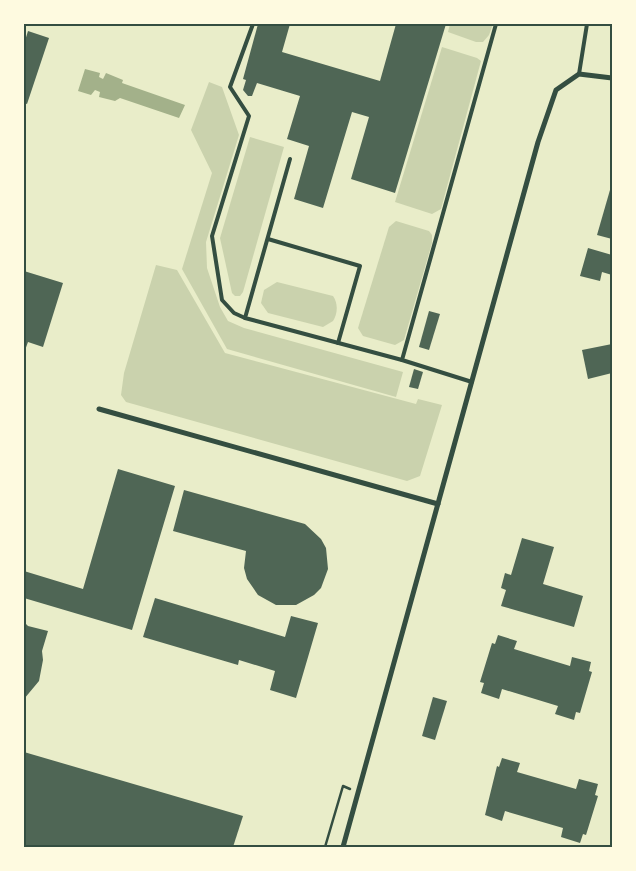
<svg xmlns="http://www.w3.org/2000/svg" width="636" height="871" font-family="'DM Sans',sans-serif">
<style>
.green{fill:#cad2ad}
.water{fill:#a3b18a}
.building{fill:#4f6655}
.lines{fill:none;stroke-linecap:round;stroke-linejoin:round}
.path{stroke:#344e41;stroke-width:2.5}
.service{stroke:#344e41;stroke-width:4}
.minor{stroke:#344e41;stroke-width:5}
.neatline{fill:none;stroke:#344e41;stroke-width:2}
</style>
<rect width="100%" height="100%" fill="#e9edc9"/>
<g class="green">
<path d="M450,24H493L489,35L483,42H476L448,32Z"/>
<path d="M442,47L477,58L481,61L441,209L432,214L395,202Z"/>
<path d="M209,82L222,87L239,135L206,242L207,268L220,307L228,321L244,328L403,372L396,397L227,349L182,269L212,173L191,130Z"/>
<path d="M250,137L284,147L243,292L240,296H235L232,293L220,238Z"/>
<path d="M396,221L429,231L432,235V243L404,340L395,345L363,336L358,328L389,227Z"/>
<path d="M156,265L177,270L225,353L416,404L418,399L442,405L420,476L407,481L126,402L121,395L124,373Z"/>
<path d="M277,282L333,296C338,303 338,313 333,321L323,327L268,313L261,303L264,290Z"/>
</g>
<path class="water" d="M85,69L100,73L99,77L103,79L106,73L123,80L122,83L185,105L179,118L120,98L115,101L99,97L100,92L95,90L91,95L78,91Z"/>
<g class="building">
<path d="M258,24H290L282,52L380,81L396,24H446L395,193L351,179L369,117L352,112L323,208L294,199L309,146L287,139L300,96L257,83L252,96H248L243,90L246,80L243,79Z"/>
<path d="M28,31L49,38L27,104L24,103V44Z"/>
<path d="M612,183V239L597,235Z"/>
<path d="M588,248L612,255V275L602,272L600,281L580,276Z"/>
<path d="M24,271L63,283L43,347L28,342L24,353Z"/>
<path d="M429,311L440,314L429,350L419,347Z"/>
<path d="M612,344V373L588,379L582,350Z"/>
<path d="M414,369L423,372L418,389L409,387Z"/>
<path d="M118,469L175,486L132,630L24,598V571L83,589Z"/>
<path d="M184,490L305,524L321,539L326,548L328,569L321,588L314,595L296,605H276L258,595L247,579L244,568L246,551L173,531Z"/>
<path d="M522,538L554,547L543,584L583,596L574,627L501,606L506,590L501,588L505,573L511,575Z"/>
<path d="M155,598L285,637L291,616L318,623L296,698L270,690L275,671L239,660L238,665L143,637Z"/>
<path d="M24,622L28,626L48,631L42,651L43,660L39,681L24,699Z"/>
<path d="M498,635L517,641L514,649L570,666L572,657L591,662L589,671L592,672L580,713L576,712L574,720L555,714L558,706L502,689L499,699L481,693L484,683L480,682L492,643L495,644Z"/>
<path d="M433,697L447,701L435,740L422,736Z"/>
<path d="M24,752L243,816L233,847H24Z"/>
<path d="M502,758L520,763L517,772L576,789L579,779L598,784L595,795L598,796L586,835L583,834L580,843L561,837L563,828L505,811L502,821L485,815L497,766L499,767Z"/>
</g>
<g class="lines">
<path class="path" d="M325,847L343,786L350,789"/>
<g class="service">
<path d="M579,74L587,24"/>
<path d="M290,159L245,318L402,360"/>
<path d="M268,239L360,266L338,343"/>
<path d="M245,318L234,313L222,300L212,236L249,116L230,87L253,24"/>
<path d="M472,382L402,360L496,24"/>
</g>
<g class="minor">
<path d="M99,409L438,504"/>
<path d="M343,847L538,142L556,90L579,74L612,78"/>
</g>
</g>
<rect width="636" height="871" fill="none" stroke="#fefae0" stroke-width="50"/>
<rect x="25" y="25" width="586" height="821" class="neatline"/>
</svg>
